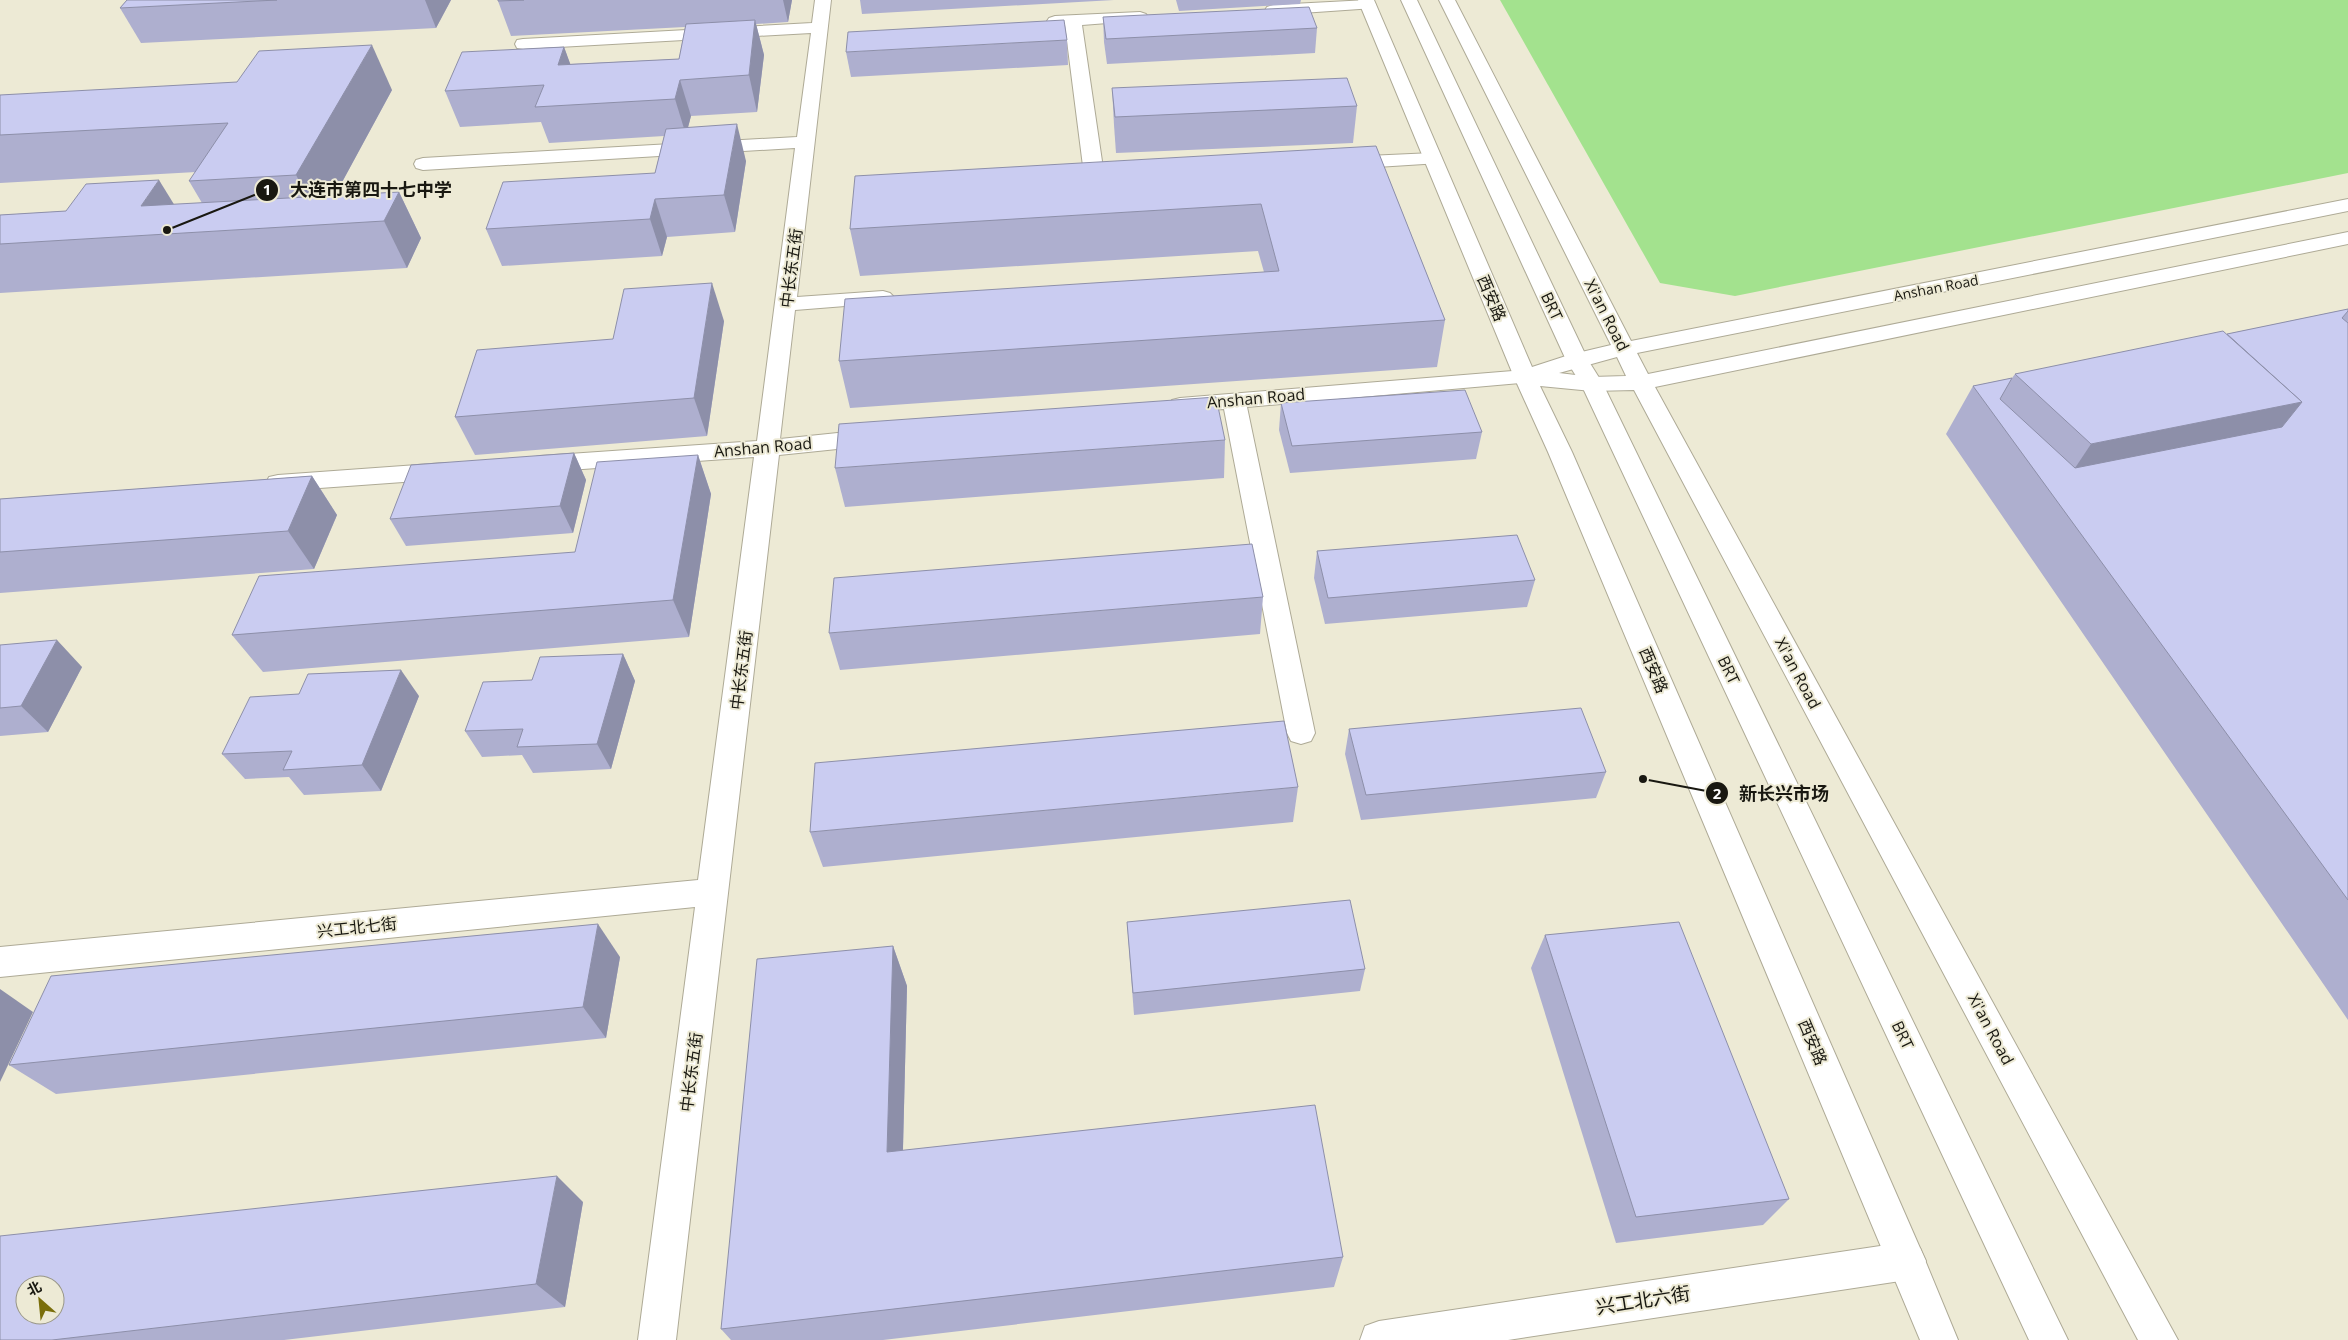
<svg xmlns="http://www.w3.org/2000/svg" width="2348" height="1340" font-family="'Open Sans','Noto Sans SC',sans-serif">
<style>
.green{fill:#a3e28e}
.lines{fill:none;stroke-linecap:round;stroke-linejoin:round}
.minor-casing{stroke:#aeaa96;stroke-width:2}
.major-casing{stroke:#aeaa96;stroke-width:2}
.minor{fill:#fff;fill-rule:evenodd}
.major{fill:#fff;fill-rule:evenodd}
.wall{fill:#aeafcf}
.shaded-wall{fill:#8d8fa9}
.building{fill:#caccf1;stroke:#8d8fa9;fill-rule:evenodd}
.labels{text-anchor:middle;stroke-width:4;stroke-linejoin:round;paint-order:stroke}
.far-street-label{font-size:14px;fill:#191811;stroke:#edead5}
.street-label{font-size:16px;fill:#191811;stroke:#edead5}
.near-street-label{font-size:19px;fill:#191811;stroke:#edead5}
.leader{fill:none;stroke:#191811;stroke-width:2}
.callout-dot{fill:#191811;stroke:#edead5;stroke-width:2}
.mark-label{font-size:15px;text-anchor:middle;font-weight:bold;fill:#fff}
.callout-label{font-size:18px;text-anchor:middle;font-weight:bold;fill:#191811;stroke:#edead5;stroke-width:4;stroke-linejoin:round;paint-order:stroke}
</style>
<rect width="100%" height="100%" fill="#edead5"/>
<path class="green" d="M1500,0H2348V173L1735,296L1660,283Z"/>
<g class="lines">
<g class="minor-casing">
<g id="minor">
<path d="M815,0H831L797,297L883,291L890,293L894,297L890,301L883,303L795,310L780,439L876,429L884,432L888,437L884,442L876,445L779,455L676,1340H638L695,907L0,977V947L698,880L754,457L540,472L532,470L528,464L532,458L540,456L757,441L795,148L423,170L416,168L414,164L416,160L423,158L797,137L811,33L523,49L517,48L515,44L517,40L523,39L812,23Z"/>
<path d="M1368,0L1374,2L1376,5L1374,8L1273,15L1267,13L1265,10L1267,7L1273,5Z"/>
<path d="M1401,0H1417L1588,360L1603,384L2068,1340H2029L1581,384L1566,360Z"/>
<path d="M1140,12L1146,14L1148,17L1146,20L1082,25L1103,168L1126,169L1129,173L1126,177L1094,180L1087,178L1084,174L1065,25L1049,24L1047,21L1049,18L1055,16Z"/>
<path d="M1433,153L1440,155L1442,159L1440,163L1345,169L1338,167L1336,163L1338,159L1345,157Z"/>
<path d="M1525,370L1533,372L1536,377L1533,382L1247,407L1315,733L1311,741L1301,744L1291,741L1287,733L1224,409L1180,412L1172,410L1169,405L1172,400L1180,398Z"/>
<path d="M445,463L454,465L457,471L454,477L445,479L278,491L269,489L266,483L269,477L278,475Z"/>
<path d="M1907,1242L1920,1248L1926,1261L1920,1274L1907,1280L1508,1340H1360L1365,1326L1379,1321Z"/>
</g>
</g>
<g class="major-casing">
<path id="major" d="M1358,0H1374L1532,367L1569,355L1611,345L1439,0H1455L1631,341L2348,199V211L1637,353L1648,374L2348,232V244L1655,387L2178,1340H2138L1634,390L1592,391L1540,386L1572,452L1920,1248L1958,1340H1920L1548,452L1514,377ZM1617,357L1626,376L1592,377L1559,373Z"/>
</g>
<use href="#minor" class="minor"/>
<use href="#major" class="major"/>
</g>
<g class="wall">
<path d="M127,0H451L436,28L141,43L120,8Z"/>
<path d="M498,0H792L788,22L756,24L764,55L757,112L691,116L688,127L746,161L735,232L667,237L662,256L502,266L486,229L655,173L664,136L549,143L541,122L460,127L445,91L564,47L570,64L679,59L685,27L511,36L498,1Z"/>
<path d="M860,0H1114L862,14Z"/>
<path d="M1176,0H1301L1300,4L1179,11Z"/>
<path d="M1103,17L1317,28L1315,53L1107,64L1104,42Z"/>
<path d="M1067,40L1068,65L851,77L846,52Z"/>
<path d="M1112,88L1357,106L1353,143L1116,153L1114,125Z"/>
<path d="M392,90L335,195L399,192L421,238L407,268L0,293V215L202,203L189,181L196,172L0,183V95Z"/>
<path d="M1376,146L1445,320L1437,367L850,408L839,361L1264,272L1258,251L860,276L850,229Z"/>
<path d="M2348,309V1020L1946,434L1973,386L2012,378L2015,374L2227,334Z"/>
<path d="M724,321L707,436L475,455L455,417L613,339Z"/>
<path d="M1281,403L1482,432L1476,459L1290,473L1279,430Z"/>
<path d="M1225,440L1224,478L845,507L835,468Z"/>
<path d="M574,453L586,480L573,533L406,546L390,519Z"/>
<path d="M698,455L711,494L689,637L263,672L232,635L575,552Z"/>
<path d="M312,476L337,515L314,569L0,593V499Z"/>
<path d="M1317,551L1535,580L1527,607L1325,624L1314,578Z"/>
<path d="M1263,597L1260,634L840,670L829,633Z"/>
<path d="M0,645L82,667L48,732L0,736Z"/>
<path d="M623,654L635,681L611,769L533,773L522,755L482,757L465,731L532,680Z"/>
<path d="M419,696L381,791L304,795L289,777L245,779L222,754Z"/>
<path d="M1349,729L1606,772L1596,798L1361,820L1345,754Z"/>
<path d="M1298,787L1293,822L823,867L810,832Z"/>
<path d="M1127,922L1365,969L1360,991L1134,1015Z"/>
<path d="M1545,935L1789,1199L1763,1225L1616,1243L1531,968Z"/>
<path d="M893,946L907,986L903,1150L1343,1257L1334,1287L883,1340H731L721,1329Z"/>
<path d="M620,957L606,1038L56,1094L9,1065Z"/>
<path d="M583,1202L565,1307L284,1340H0Z"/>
</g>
<g class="shaded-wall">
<path d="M425,0H451L436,28Z"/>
<path d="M783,0H792L788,22Z"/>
<path d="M755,20L764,55L757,112L749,75Z"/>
<path d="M372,45L392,90L321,221L296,175Z"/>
<path d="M564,47L577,82L558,65Z"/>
<path d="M680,80L691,116L686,135L675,99Z"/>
<path d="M737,124L746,161L735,232L724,195Z"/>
<path d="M159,180L188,227L141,206Z"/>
<path d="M399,192L421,238L407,268L384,221Z"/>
<path d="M655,199L667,237L662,256L650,219Z"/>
<path d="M712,283L724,321L707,436L694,398Z"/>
<path d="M2302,402L2244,475L2055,498L2091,444Z"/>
<path d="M574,453L586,480L573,533L560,506Z"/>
<path d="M698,455L711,494L689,637L673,600Z"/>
<path d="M312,476L337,515L314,569L288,531Z"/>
<path d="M57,640L82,667L48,732L21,706Z"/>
<path d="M623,654L635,681L611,769L597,744Z"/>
<path d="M401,670L419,696L381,791L362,765Z"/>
<path d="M598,924L620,957L606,1038L583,1007Z"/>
<path d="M893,946L907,986L902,1186L887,1152Z"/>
<path d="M0,989L33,1012L0,1082Z"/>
<path d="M557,1176L583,1202L565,1307L536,1284Z"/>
</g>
<g class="building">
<path d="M127,0H277L120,8Z"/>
<path d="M498,0H524L498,1Z"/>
<path d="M1309,7L1317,28L1106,39L1103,17Z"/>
<path d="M755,20L749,75L680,80L675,99L535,107L544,85L445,91L462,52L564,47L558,65L679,59L686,24Z"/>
<path d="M1064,20L1067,40L846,52L848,32Z"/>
<path d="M372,45L296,175L189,181L228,123L0,135V95L237,82L259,51Z"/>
<path d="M1347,78L1357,106L1115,117L1112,88Z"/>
<path d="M737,124L724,195L655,199L650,219L486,229L503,182L655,173L666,129Z"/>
<path d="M1376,146L1445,320L839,361L845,299L1279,271L1261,204L850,229L855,176Z"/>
<path d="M159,180L141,206L399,192L384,221L0,244V215L66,211L86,184Z"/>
<path d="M712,283L694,398L455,417L477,350L613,339L624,289Z"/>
<path d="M2348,309V311L2342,318L2348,323V900L1973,386L2012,378L2000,399L2075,468L2282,427L2302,402L2227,334Z"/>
<path d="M2223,331L2302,402L2091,444L2015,374Z"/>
<path d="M1465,390L1482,432L1292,446L1281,403Z"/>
<path d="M1216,397L1225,440L835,468L839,424Z"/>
<path d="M574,453L560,506L390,519L411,465Z"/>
<path d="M698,455L673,600L232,635L259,576L575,552L597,462Z"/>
<path d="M312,476L288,531L0,552V499Z"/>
<path d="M1517,535L1535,580L1328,598L1317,551Z"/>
<path d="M1252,544L1263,597L829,633L834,578Z"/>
<path d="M57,640L21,706L0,708V645Z"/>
<path d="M623,654L597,744L517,747L523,729L465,731L483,682L532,680L540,657Z"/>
<path d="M401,670L362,765L283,770L292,751L222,754L250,697L299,694L308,674Z"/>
<path d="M1581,708L1606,772L1366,795L1349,729Z"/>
<path d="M1284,721L1298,787L810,832L815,763Z"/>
<path d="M1350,900L1365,969L1133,993L1127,922Z"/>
<path d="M1679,922L1789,1199L1636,1217L1545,935Z"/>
<path d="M598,924L583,1007L9,1065L51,976Z"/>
<path d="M893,946L887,1152L1315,1105L1343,1257L721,1329L757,959Z"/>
<path d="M557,1176L536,1284L52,1340H0V1236ZM25,1285H55V1315H25Z"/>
</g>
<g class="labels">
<g class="far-street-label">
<text transform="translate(1936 288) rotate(-11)" y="5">Anshan Road</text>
</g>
<g class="street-label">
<text transform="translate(791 268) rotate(-83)" y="6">中长东五街</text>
<text transform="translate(1492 298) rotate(67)" y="6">西安路</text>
<text transform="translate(1552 306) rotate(65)" y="6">BRT</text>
<text transform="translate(1607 315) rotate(63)" y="6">Xi'an Road</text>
<text transform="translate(1256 398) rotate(-5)" y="6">Anshan Road</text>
<text transform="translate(763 447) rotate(-5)" y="6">Anshan Road</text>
<text transform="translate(741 670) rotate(-83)" y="6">中长东五街</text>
<text transform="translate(1654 670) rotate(67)" y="6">西安路</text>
<text transform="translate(1729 670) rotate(64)" y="6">BRT</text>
<text transform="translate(1798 673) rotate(62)" y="6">Xi'an Road</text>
<text transform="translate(357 927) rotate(-6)" y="6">兴工北七街</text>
<text transform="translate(1991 1029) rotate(62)" y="6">Xi'an Road</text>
<text transform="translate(1903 1035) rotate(64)" y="6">BRT</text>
<text transform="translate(1813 1042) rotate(67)" y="6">西安路</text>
<text transform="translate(691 1072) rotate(-83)" y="6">中长东五街</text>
</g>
<g class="near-street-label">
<text transform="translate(1643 1300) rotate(-9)" y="7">兴工北六街</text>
</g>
</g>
<path class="leader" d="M167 230L267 190M1643 779L1717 793"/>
<g class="callout-dot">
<circle cx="167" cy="230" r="5"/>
<circle cx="1643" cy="779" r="5"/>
<circle cx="267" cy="190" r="12"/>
<circle cx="1717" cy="793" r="12"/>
</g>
<g class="mark-label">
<text x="267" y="195">1</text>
<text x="1717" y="799">2</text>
</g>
<g class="callout-label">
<text x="371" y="196">大连市第四十七中学</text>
<text x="1784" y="800">新长兴市场</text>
</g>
<g transform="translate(40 1300) rotate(333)"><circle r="24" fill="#edead5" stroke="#989687"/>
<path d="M0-4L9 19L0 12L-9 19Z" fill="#7a6e0a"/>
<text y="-8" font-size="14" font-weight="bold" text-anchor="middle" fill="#191811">北</text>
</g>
</svg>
